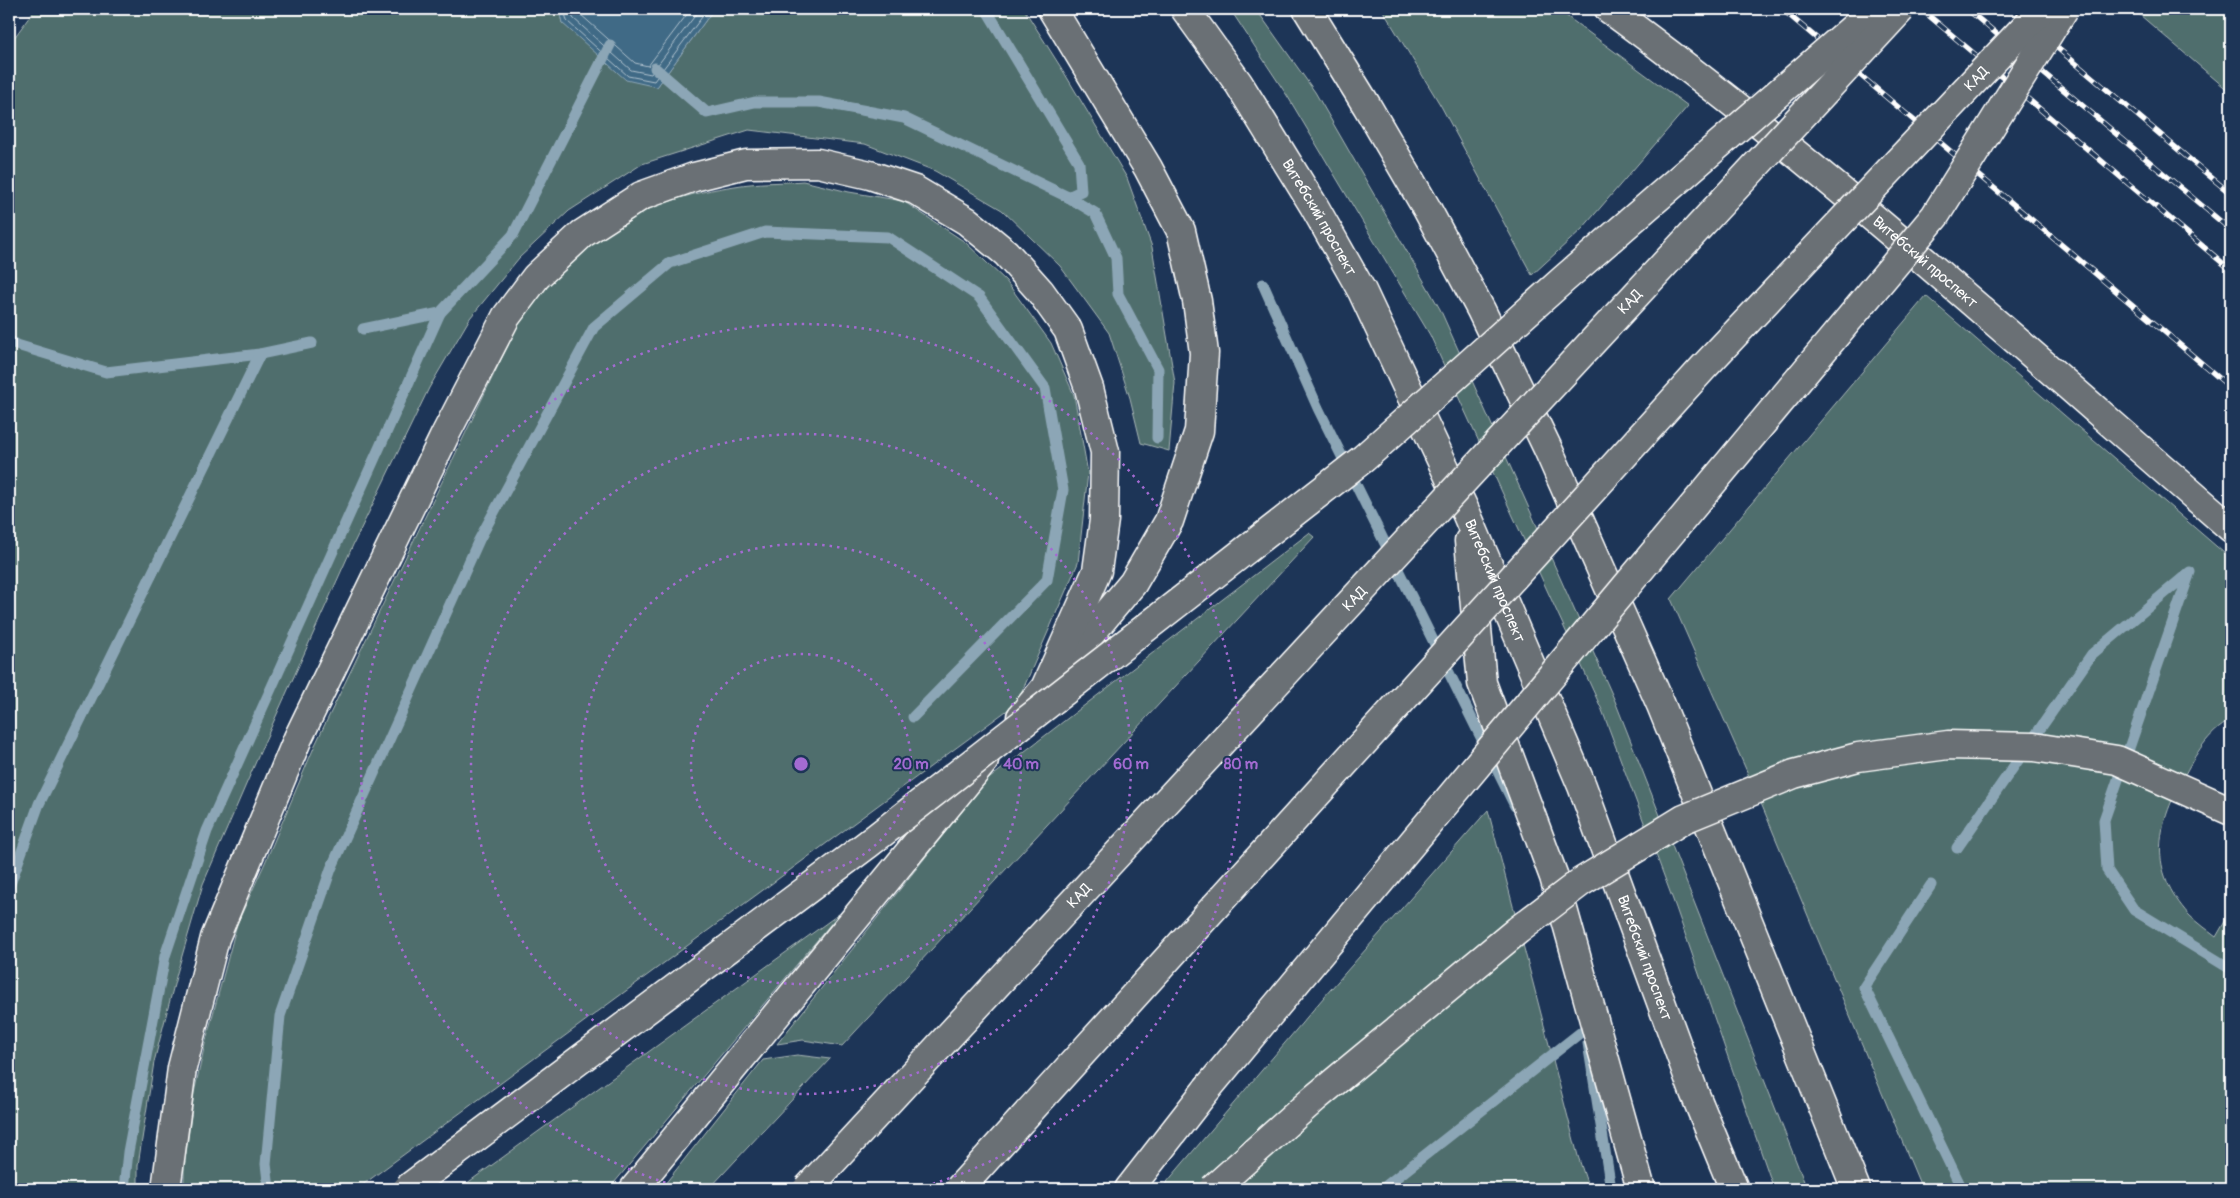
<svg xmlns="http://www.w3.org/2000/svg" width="2240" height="1198" font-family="Pangolin,sans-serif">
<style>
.green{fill:#506e6d;stroke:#a8b6b6}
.water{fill:#3f6a86;stroke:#8ca6b6}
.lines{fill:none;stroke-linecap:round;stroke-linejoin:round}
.shore{stroke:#b2c3cf;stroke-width:1}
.stream{stroke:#8ca6b6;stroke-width:11}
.major-casing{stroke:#fff;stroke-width:31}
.highway-casing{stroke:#fff;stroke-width:31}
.major{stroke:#6a7074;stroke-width:28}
.highway{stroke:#6a7074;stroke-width:28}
.rail-casing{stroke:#fff;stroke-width:5.5}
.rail{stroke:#1d3557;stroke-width:4;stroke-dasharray:11;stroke-linecap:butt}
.major-bridge-casing{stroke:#fff;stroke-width:31;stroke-linecap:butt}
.highway-bridge-casing{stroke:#fff;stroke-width:31;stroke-linecap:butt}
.major-bridge{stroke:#6a7074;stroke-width:28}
.highway-bridge{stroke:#6a7074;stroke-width:28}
.ring{fill:none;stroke:#a36bd2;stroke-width:2.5;stroke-dasharray:2.5 5}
.labels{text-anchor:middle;stroke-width:4;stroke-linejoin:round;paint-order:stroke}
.street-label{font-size:15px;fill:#fff;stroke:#1d3557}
.centre{fill:#a36bd2;stroke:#1d3557;stroke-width:2.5}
.ring-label{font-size:15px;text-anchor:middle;font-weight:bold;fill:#a36bd2;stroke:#1d3557;stroke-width:4;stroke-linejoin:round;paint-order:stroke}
</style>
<rect width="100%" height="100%" fill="#1d3557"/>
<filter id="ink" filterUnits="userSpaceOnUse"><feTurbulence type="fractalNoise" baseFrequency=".02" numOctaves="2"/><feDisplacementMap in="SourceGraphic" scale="10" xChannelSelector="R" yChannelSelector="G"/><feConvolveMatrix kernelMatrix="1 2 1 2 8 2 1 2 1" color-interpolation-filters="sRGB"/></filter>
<g filter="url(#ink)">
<g class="green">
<path d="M35,9H559L562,23L657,87L714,9H1024L1065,74L1127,178L1152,247L1175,383L1169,451L1141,443L1130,398L1109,333L1060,266L1002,210L935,171L865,144L749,130L642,164L569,211L519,258L470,318L429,388L353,545L264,743L203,884L177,973L154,1062L138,1165V1189H9V45Z"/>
<path d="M1230,9H1256L1315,92L1440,309L1615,701L1807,1189H1774L1676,908L1602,710L1430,335L1288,97Z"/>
<path d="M1382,9H1557L1688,106L1582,229L1532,275L1441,106Z"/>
<path d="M2133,9H2231V93Z"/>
<path d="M803,181L849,192L903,201L965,242L1006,281L1051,343L1074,395L1088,473L1078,563L1017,703L357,1189H184V1169L194,1093L205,1044L237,924L264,865L315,745L521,318C547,286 575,253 610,230C646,206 692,192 735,186C757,182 781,183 803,181Z"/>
<path d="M1926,296L2231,559V720C2207,733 2196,754 2183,778C2156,828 2148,869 2189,915C2197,923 2207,930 2216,937L2231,911V1189H1922L1763,808L1671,599Z"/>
<path d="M1309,533L1314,537L842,1046L803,1040L777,1044L986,781Z"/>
<path d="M1488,810L1578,1156L1589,1189H1161L1324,997Z"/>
<path d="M839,914L609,1189H459Z"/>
<path d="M797,1055L830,1059L709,1189H661L763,1060Z"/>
</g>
<path class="water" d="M559,9H714L657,87L626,80L562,23Z"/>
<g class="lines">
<g class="shore">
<path d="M564,9L567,21L628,76L654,81L708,9"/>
<path d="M571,9L573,18L631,70L651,74L700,9"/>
<path d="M578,9L580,14L635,63L648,66L691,9"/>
</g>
<g class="stream">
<path d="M986,9L1079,163L1081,191L1068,197"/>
<path d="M655,68L707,113L755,102H819L904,118L1068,197L1095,213L1116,258L1118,294L1158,369L1157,438"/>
<path d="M1263,284L1318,408L1515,806"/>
<path d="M363,329L440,313L513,235L610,45"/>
<path d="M9,340L17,345L106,372L260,354L312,343"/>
<path d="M1957,848L2092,654L2190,572L2104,820L2107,870L2134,910L2231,969"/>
<path d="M1931,885L1864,987L1962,1189"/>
<path d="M9,887L39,804L260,354"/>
<path d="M1588,1043L1611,1189"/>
<path d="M124,1189L128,1152L165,956L207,831L440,313"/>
<path d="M269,1189L266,1164L280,1016L331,869L479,540L594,327L670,263L765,232L888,237L979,297L1045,388L1063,490L1047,580L913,717"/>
<path d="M1382,1189L1585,1029"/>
</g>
<g class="major-casing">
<g id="major">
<path d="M1052,9L1148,168L1181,231L1197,301L1204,353L1199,431L1169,521L1133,583L1053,679"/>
<path id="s1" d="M1185,9L1239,84L1314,206L1362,291L1467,515L1582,786L1694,1092L1734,1189"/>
<path d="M1307,9L1367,106L1427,209L1481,310L1548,449L1661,705L1856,1189"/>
<path id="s2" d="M1609,9C1827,168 2027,351 2231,528"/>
<path d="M1469,541L1482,683L1554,877L1641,1189"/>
<path d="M1129,1189L1207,1089"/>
</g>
</g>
<g class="highway-casing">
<g id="highway">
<path d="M166,1189L182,1068L215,938L298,738L445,435L506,317L536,277L582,234L641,196L694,177L746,164L818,163L870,175L915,190L967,221L1006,253L1040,291L1068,330L1089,388L1105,452L1104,520L1097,571L1045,688L1021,717"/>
<path d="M634,1189L984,761"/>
</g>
</g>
<use href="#major" class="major"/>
<use href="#highway" class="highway"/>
<g class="rail-casing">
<g id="rail">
<path d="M1782,9L2231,388"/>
<path d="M1921,9L2231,270"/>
<path d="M1967,9L2231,230"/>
<path d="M2011,9L2231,194"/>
</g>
</g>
<use href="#rail" class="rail"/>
<g class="major-bridge-casing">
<g id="major-bridge">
<path d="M1207,1089L1935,216L2064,9"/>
<path d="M407,1189L868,844L1364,458L1564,279L1875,9"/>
<path d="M1213,1189L1315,1098L1518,930L1581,882L1684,819L1794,774L1858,757L1948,745L2034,747L2117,760L2231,811"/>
</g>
</g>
<g class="highway-bridge-casing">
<g id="highway-bridge">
<path id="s3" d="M807,1189L1901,9"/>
<path id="s4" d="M959,1189L1703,368L2042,9"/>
</g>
</g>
<use href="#major-bridge" class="major-bridge"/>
<use href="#highway-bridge" class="highway-bridge"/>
</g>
</g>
<g class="ring">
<circle cx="801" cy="764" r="110"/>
<circle cx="801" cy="764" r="220"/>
<circle cx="801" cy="764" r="330"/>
<path d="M687 1189A440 440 0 1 1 915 1189"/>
</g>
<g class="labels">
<g class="street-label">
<text dy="5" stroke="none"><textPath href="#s4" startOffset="1506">КАД</textPath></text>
<text dy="5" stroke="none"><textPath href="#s1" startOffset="248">Витебский проспект</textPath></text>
<text dy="5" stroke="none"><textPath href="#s2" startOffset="405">Витебский проспект</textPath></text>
<text dy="5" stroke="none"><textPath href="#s3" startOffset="1210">КАД</textPath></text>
<text dy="5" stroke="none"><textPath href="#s1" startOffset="652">Витебский проспект</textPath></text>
<text dy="5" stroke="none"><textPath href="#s3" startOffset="805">КАД</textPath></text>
<text dy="5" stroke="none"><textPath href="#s3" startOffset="400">КАД</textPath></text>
<text dy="5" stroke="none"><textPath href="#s1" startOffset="1058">Витебский проспект</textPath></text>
</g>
</g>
<circle cx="801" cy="764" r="8" class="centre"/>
<g class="ring-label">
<text x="911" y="769">20 m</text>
<text x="1021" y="769">40 m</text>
<text x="1131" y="769">60 m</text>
<text x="1241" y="769">80 m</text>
</g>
<rect width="2240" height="1198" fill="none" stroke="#1d3557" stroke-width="30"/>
<rect x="15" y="15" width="2210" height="1168" fill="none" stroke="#fff" stroke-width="2" filter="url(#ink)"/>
</svg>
